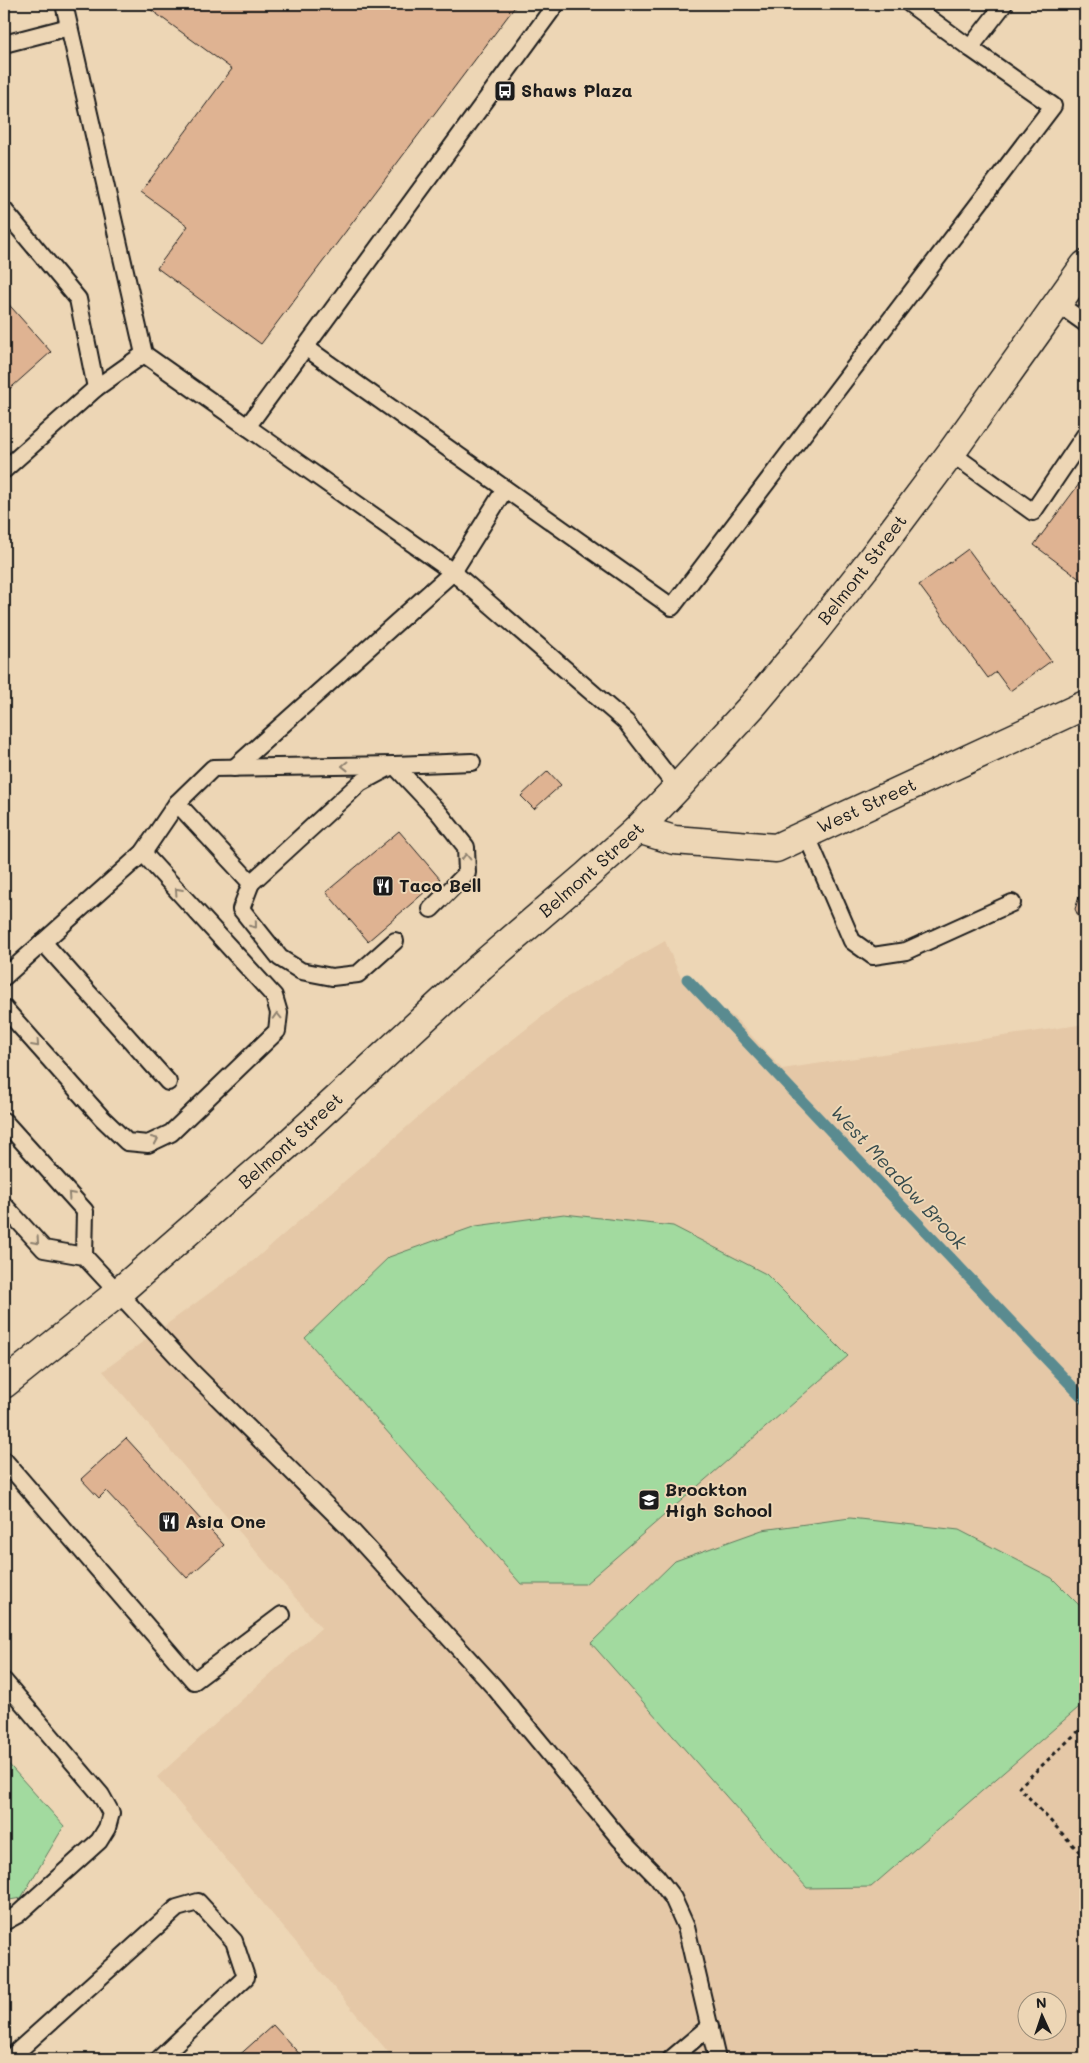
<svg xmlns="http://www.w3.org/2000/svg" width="1089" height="2063" font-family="Mali,sans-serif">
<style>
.built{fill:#e5c8a7;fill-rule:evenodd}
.green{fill:#a2da9f;stroke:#5f7b5e}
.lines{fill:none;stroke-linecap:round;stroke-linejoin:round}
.stream{stroke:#5a8b90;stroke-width:11}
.building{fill:#dfb392;stroke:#1c1c1c}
.lane-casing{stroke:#1c1c1c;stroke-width:20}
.secondary-casing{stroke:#1c1c1c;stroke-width:31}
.path{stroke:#1c1c1c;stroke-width:3;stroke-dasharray:4 4;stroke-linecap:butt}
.lane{stroke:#edd6b5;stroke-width:16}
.secondary{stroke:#edd6b5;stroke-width:28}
.oneway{stroke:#8f8270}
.labels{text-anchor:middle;stroke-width:4;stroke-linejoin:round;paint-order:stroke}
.poi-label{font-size:18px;font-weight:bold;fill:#1c1c1c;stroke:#edd6b5;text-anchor:start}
.street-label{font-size:18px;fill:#1c1c1c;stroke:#edd6b5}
.water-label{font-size:19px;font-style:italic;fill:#364a4c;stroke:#edd6b5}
</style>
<rect width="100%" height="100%" fill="#edd6b5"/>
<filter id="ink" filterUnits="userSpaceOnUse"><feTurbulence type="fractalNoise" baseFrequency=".02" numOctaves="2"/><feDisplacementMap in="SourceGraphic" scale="10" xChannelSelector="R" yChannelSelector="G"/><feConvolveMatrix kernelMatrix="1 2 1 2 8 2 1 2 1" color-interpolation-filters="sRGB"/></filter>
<g filter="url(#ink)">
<path class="built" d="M665,941L682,980L736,1019L782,1069L1085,1024V2059H394L157,1777L321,1628L103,1371L253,1261L455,1085L564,999ZM1026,2000H1056V2030H1026Z"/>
<g class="green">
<path d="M564,1214L673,1226L766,1274L848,1356L585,1584H521L305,1338L389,1257L476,1226Z"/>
<path d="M850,1518L959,1530L1052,1578L1085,1611V1702L871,1887L807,1888L591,1643L675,1561L762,1530Z"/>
<path d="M4,1759L64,1826L21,1898L4,1901Z"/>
</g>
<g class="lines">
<path class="stream" d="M687,979L1085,1400"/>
</g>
<g class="building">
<path d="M143,4H517L261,344L157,268L188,226L141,192L232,69Z"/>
<path d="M4,299L51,352L4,394Z"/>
<path d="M1085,476V583L1034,545Z"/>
<path d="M968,549L1051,661L1010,691L996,672L988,678L919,585Z"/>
<path d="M548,771L561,785L534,809L521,796Z"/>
<path d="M399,831L440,879L368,941L326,892Z"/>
<path d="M1085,894V931L1075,909L1079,897Z"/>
<path d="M126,1438L224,1545L187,1578L106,1491L99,1498L81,1479Z"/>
<path d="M273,2025L304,2059H235Z"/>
</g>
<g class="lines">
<g class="lane-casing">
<g id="lane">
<path d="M64,4L144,354L453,572L626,722L677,788"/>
<path d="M910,4L970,48"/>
<path d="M4,44L69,27"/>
<path d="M4,210L78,299L96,388"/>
<path d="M1057,303L1085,323"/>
<path d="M305,347L672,607L1053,106L970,48L1004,4"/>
<path d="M247,427L556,4"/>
<path d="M951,453L1033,512L1085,435"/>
<path d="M4,470L96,388L144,354"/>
<path d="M394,765L440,814L466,847L467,873L431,909"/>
<path d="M234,768L453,572L505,489"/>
<path d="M177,803L251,883L360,783L390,767"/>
<path d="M806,834L852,941L873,956L906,951L1012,903"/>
<path d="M251,883L241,909L280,958L301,971L332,977L358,974L395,941"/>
<path d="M43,942L168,1082"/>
<path d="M4,977L143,853L177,803L213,768L394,765L472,762"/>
<path d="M4,1008L102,1118L127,1142L148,1144L171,1133L277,1031L279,1013L274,996L143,853"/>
<path d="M4,1121L85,1211L84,1256"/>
<path d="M4,1205L44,1249L84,1256L193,1373L349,1528L495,1688L620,1839L657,1877L673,1898L686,1927L717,2059"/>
<path d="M4,1460L194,1681L282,1615"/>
<path d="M4,1681L101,1795L111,1813L107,1828L99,1841L17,1915L4,1922"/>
<path d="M9,2059L177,1908L198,1902L234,1941L246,1977L159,2059"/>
<path d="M671,2059L710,2026"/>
</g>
</g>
<g class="secondary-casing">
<g id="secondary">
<path id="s1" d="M638,829L674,840L776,848L1085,705"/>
<path id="s2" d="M4,1384L119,1292L285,1147L481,966L586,876L638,829L677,788L753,705L811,636L867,565L951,453L1085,265"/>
</g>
</g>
<path class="path" d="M1085,1725L1019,1787L1085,1858"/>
<use href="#lane" class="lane"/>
<use href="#secondary" class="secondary"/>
</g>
<defs><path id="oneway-chevron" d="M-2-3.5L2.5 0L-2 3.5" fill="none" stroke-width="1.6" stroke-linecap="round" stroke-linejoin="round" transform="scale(1.25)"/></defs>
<g class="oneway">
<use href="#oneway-chevron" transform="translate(345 766) rotate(179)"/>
<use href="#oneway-chevron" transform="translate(466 857) rotate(-91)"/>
<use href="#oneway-chevron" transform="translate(178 891) rotate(-132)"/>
<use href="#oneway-chevron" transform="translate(254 925) rotate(51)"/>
<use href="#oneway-chevron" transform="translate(277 1016) rotate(-92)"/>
<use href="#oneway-chevron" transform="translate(36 1044) rotate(48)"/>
<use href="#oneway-chevron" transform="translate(155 1140) rotate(-24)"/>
<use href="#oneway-chevron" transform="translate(71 1195) rotate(-132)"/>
<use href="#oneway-chevron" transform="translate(36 1241) rotate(48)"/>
</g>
</g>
<defs>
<g id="bus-square" transform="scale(1.125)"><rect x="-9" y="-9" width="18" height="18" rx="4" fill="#1c1c1c" stroke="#edd6b5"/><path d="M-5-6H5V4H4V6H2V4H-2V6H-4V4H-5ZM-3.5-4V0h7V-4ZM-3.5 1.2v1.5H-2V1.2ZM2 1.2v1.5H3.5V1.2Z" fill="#fff"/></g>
<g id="restaurant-square" transform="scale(1.125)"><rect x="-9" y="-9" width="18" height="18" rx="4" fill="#1c1c1c" stroke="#edd6b5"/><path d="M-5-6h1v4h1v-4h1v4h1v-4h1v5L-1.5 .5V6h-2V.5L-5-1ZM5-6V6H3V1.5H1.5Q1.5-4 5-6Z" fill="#fff"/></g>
<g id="school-square" transform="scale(1.125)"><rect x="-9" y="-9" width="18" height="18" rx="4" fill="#1c1c1c" stroke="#edd6b5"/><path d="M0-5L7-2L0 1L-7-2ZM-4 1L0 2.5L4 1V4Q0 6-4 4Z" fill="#fff"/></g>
</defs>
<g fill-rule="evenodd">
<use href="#bus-square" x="505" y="91"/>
<use href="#restaurant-square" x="383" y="886"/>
<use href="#school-square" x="649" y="1500"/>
<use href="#restaurant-square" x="169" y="1522"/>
</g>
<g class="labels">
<g class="poi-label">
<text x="521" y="97">Shaws Plaza</text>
<text x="399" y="892">Taco Bell</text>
<text x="665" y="1496">Brockton<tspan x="665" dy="21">High School</tspan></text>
<text x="185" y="1528">Asia One</text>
</g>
<g class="street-label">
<text dy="6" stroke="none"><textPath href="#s2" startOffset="1186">Belmont Street</textPath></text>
<text dy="6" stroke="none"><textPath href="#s1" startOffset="240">West Street</textPath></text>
<text dy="6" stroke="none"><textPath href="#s2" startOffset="781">Belmont Street</textPath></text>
<text dy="6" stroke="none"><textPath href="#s2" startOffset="376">Belmont Street</textPath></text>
</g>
<g class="water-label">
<text transform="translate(899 1177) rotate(47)" y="7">West Meadow Brook</text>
</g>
</g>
<rect width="1089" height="2063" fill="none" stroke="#edd6b5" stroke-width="20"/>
<rect x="10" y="10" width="1069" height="2043" fill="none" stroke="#1c1c1c" stroke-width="2" filter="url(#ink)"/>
<g transform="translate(1042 2016) rotate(357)"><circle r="24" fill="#edd6b5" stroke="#998c78"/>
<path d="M0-4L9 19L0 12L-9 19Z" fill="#1c1c1c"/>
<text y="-8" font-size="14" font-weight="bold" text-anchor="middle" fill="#1c1c1c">N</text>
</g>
</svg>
